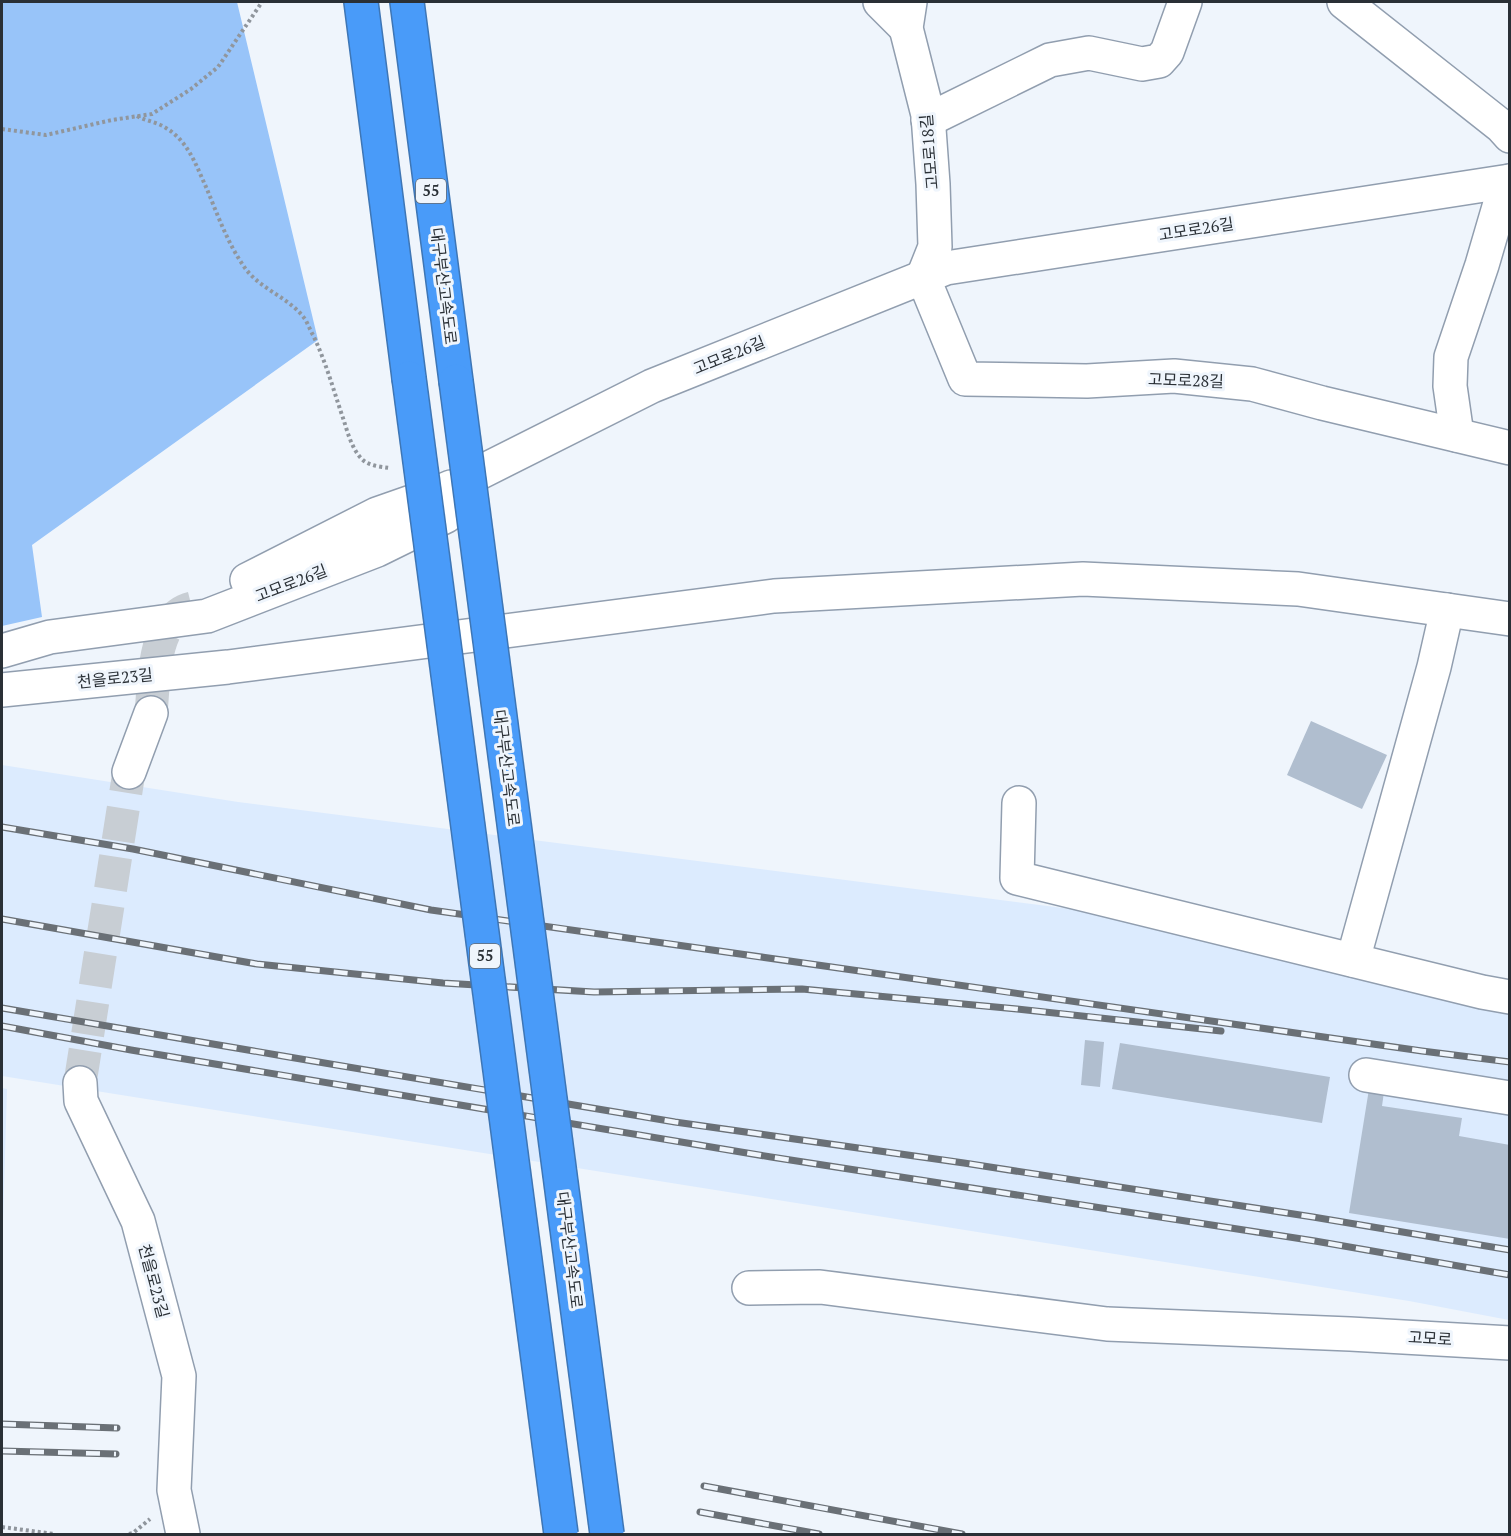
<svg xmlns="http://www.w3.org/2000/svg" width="1511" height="1536" font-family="'PT Serif','Noto Sans KR',serif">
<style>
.built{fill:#dcebfe}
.forest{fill:#98c4f9}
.building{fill:#b0becf}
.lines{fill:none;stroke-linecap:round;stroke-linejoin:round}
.minor-tunnel{stroke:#c8ced4;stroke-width:33;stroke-dasharray:33 16;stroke-linecap:butt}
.minor-casing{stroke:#919eaf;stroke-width:36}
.highway-casing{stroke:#3e76b5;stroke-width:36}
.path{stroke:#90969d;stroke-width:4;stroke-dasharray:3 3;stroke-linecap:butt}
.minor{stroke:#fff;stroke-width:33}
.highway{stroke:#499bf9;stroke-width:33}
.rail-casing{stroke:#6a7076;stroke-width:7}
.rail{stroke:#eff5fc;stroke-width:4.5;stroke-dasharray:14;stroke-linecap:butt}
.highway-bridge-casing{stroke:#3e76b5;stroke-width:36;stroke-linecap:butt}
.highway-bridge{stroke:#499bf9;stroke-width:33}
.labels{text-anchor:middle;stroke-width:6;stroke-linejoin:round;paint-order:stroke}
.shield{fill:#eff5fc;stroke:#656b71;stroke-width:1.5}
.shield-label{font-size:15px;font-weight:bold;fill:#2a3036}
.street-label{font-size:16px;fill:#2a3036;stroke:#eff5fc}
</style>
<rect width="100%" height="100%" fill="#eff5fc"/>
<g class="built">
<path d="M2,765L238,802L1274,935L1509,987V1320L1409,1301L2,1076Z"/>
<path d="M2,1088L7,1089L2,1256Z"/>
</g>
<path class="forest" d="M2,2H237L318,340L32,545L42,617L2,626Z"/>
<g class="building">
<path d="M1311,721L1387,755L1362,809L1287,775Z"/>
<path d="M1085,1040L1104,1042L1100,1087L1081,1085Z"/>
<path d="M1120,1043L1330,1077L1322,1123L1112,1089Z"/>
<path d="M1369,1089L1384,1092L1382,1106L1462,1118L1459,1136L1510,1145V1239L1349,1213Z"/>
</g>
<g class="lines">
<g class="minor-tunnel">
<path d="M151,713C154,683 153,633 179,614C183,611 188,609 192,608"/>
<path d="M80,1083L129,772"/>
</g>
<g class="minor-casing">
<g id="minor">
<path d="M880,2L906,28"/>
<path d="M910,2L906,28L928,115L933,184L935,247L923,277L965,379L1087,381L1174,376L1252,384L1322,403L1510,448"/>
<path d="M1344,2L1501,126L1510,136"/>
<path d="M928,120L1050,60L1089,53L1142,64L1159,61L1167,52L1185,2"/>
<path d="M1457,435L1450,386L1451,357L1482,265L1501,200L1510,181"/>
<path d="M247,580L377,514L437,493L451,487"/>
<path d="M2,651L50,637L207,616L377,550L446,516L460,504L467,479L652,386L946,268L1510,181"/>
<path d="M2,690L228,667L774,596L1083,579L1298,589L1510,619"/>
<path d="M129,772L151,713"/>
<path d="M1019,803L1017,878L1482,992L1510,997"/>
<path d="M1353,960L1434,667L1447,610"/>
<path d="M1366,1075L1510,1098"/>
<path d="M80,1083L81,1101L138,1221L179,1376L174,1490L183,1534"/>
<path d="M749,1288L820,1287L1107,1324L1350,1334L1510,1343"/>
</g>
</g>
<g class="highway-casing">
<g id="highway">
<path d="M361,2L409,378"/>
<path d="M407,2L456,381"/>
</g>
</g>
<g class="path">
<path d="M137,116C146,121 157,122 166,128C188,141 196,165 206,187C217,213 227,242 243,265C258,289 288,296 305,319C308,324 310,330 313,335C326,362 334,392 344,421C348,434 353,452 364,461C371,466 382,467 390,468"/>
<path d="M2,129L46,135L112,120L152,114L191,89L218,67L262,2"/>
<path d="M2,1527L54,1534"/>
<path d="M129,1534L133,1533L150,1519"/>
</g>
<use href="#minor" class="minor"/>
<use href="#highway" class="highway"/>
<g class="rail-casing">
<g id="rail">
<path d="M2,827L133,849L431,910L1422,1051L1510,1062"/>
<path d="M2,919L257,964L443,983L594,992L802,989L1017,1009L1221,1031"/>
<path d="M2,1008L283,1056L675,1122L964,1163L1313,1217L1510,1250"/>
<path d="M2,1026L131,1050L771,1157L1315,1241L1510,1275"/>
<path d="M2,1424L117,1428"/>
<path d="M2,1451L116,1454"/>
<path d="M704,1486L962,1534"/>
<path d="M700,1512L819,1534"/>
</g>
</g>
<use href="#rail" class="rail"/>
<g class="highway-bridge-casing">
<g id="highway-bridge">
<path d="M409,378L561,1534"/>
<path d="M456,381L607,1534"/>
</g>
</g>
<use href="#highway-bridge" class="highway-bridge"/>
</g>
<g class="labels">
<g class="shield">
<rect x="416" y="179" width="30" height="24" rx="4.5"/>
<rect x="470" y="944" width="30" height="24" rx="4.5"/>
</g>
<g class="shield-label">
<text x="431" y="196">55</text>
<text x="485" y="961">55</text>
</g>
<g class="street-label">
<text transform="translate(929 152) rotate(-95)" y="6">고모로18길</text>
<text transform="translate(1196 229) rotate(-9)" y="6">고모로26길</text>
<text transform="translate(444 286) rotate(83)" y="6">대구부산고속도로</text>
<text transform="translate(729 355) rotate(-22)" y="6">고모로26길</text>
<text transform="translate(1186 380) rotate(2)" y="6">고모로28길</text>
<text transform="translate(291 583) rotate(-21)" y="6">고모로26길</text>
<text transform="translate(115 678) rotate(-6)" y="6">천을로23길</text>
<text transform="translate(507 768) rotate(83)" y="6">대구부산고속도로</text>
<text transform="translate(570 1250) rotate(83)" y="6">대구부산고속도로</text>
<text transform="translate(154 1281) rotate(75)" y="6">천을로23길</text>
<text transform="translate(1430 1338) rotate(3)" y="6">고모로</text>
</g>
</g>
<rect width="1511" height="1536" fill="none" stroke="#2a3036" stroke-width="6"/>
</svg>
